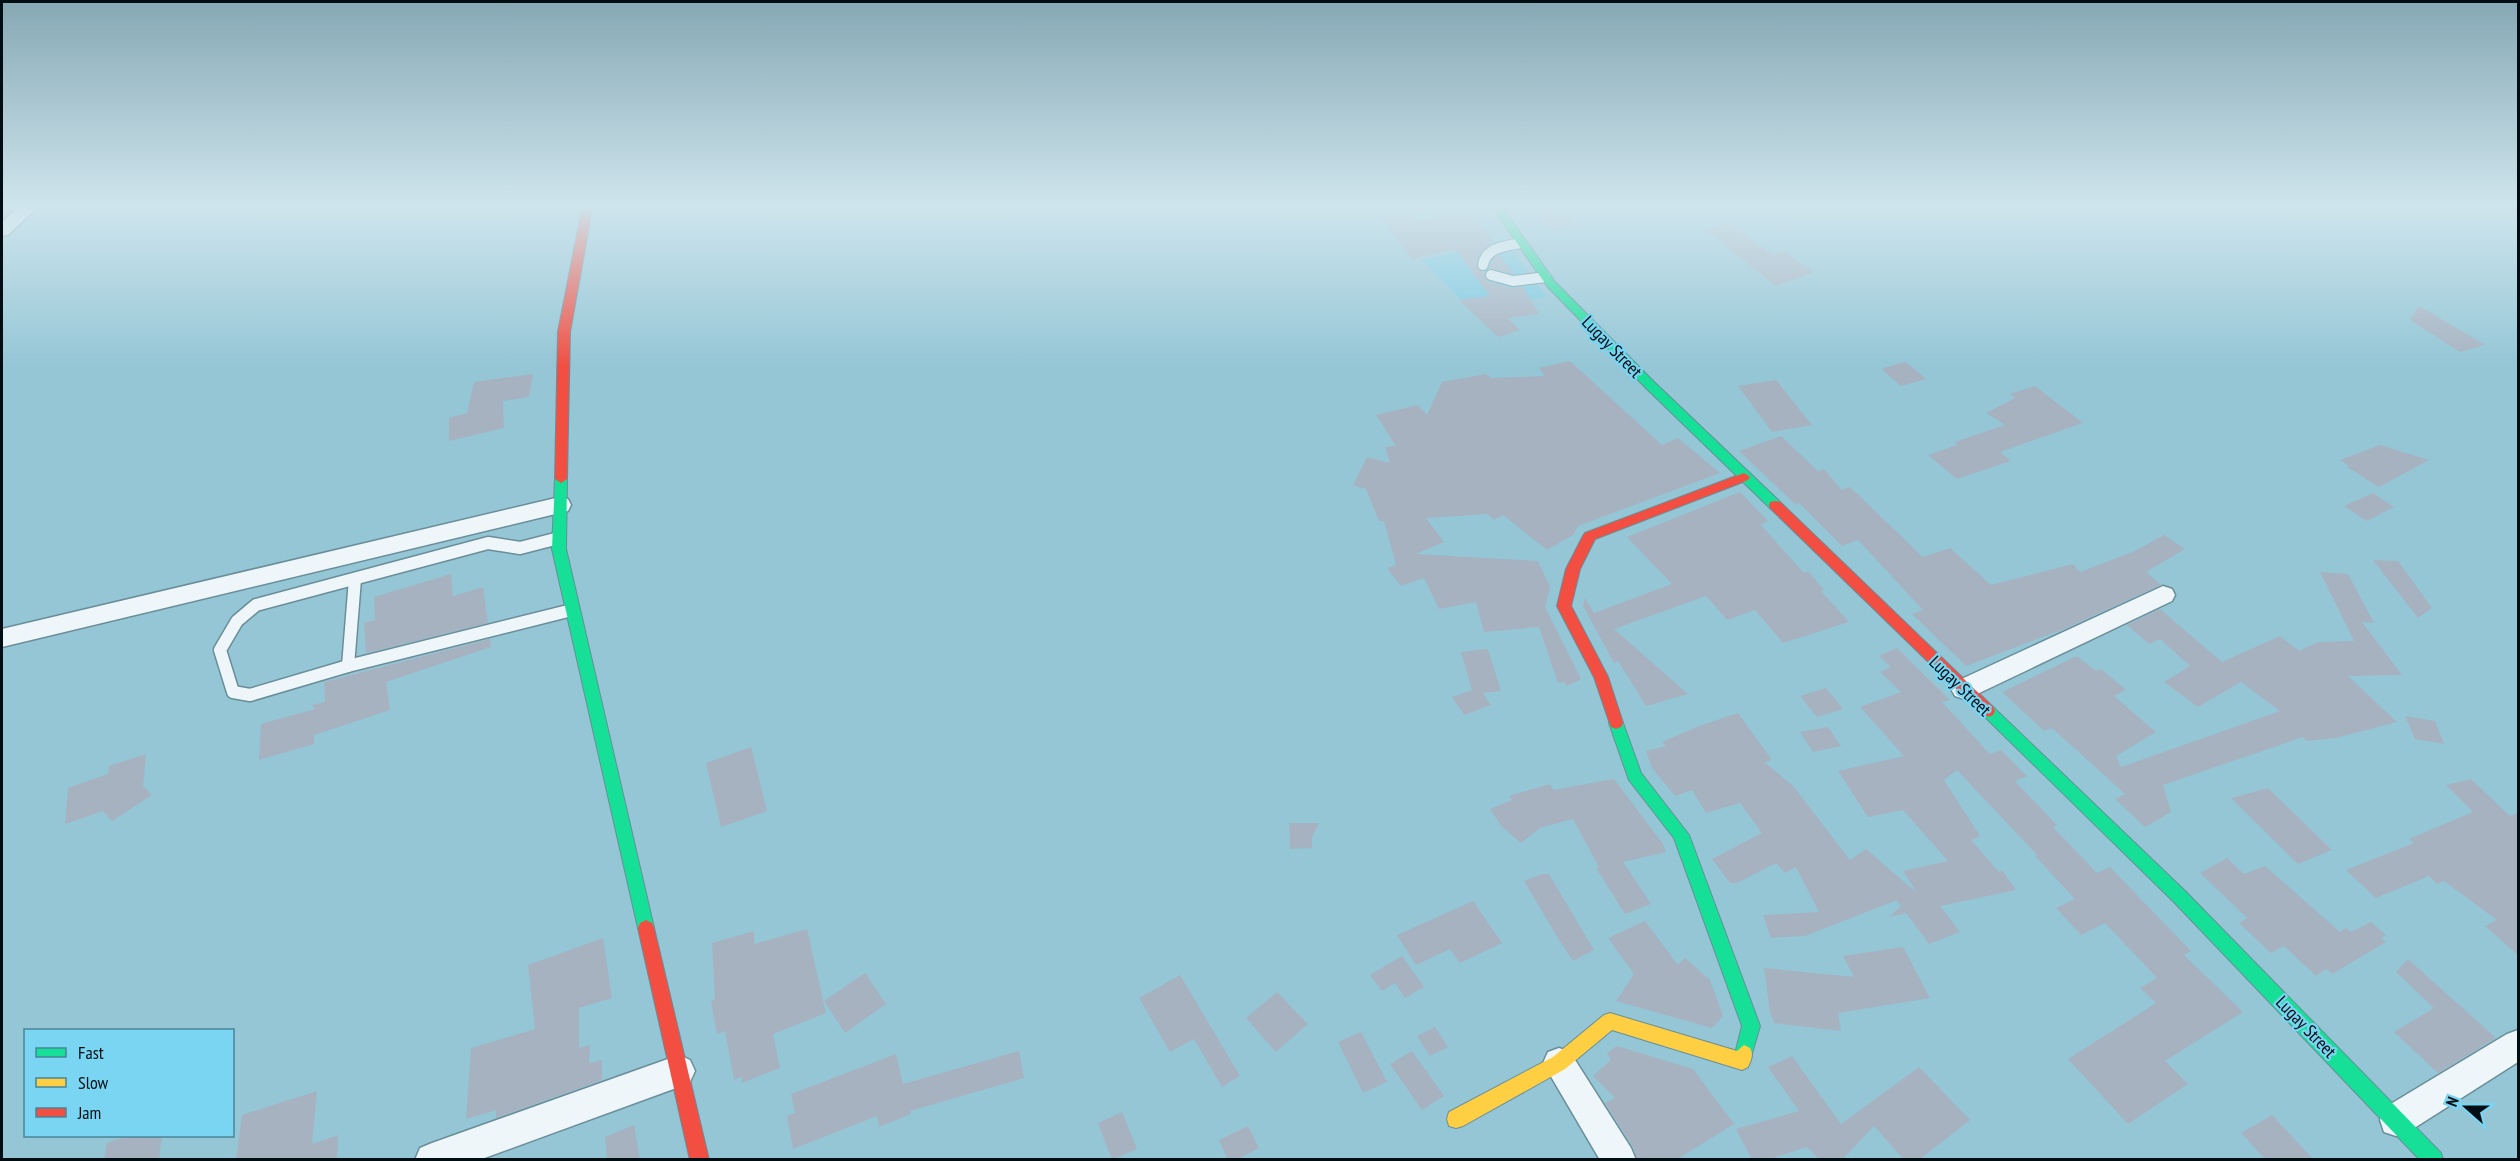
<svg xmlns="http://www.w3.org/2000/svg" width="2520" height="1161" font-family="'PT Sans Narrow',sans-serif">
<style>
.built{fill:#77c8e0}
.building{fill:#a7b2c1}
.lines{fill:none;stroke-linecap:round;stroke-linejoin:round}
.lane-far1-casing{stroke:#6a8e99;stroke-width:12}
.lane-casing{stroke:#6a8e99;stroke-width:15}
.street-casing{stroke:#6a8e99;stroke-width:3}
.fast-casing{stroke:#6a8e99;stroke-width:2}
.slow-casing{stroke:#6a8e99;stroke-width:2}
.jam-casing{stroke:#6a8e99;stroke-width:2}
.lane-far1{stroke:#eff6f9;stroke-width:10}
.lane{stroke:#eff6f9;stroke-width:12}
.street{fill:#eff6f9;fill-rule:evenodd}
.fast{fill:#16e098;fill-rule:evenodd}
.slow{fill:#ffcf43;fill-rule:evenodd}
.jam{fill:#f24e42;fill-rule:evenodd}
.labels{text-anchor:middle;stroke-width:4.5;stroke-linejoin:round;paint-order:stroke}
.street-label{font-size:18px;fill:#000e14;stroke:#79d5f1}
</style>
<rect width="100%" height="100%" fill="#94c6d6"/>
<path class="built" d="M1505,240L1546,297L1470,309L1422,260Z"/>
<g class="building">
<path d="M1389,204H1411L1413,222L1467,211L1493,241L1489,242L1490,244L1479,255L1476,263L1477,269L1485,272L1484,277L1489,282L1511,288L1523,287L1539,314L1508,318L1520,330L1498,337L1459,300L1490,296L1455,249L1412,259L1380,216L1390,215Z"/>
<path d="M1526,204H1557L1574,224L1550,229Z"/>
<path d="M1727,222L1773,255L1784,251L1813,273L1776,286L1705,230Z"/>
<path d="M1499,255L1514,274L1489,268L1493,259Z"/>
<path d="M2419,306L2485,345L2460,352L2410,320Z"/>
<path d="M1570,361L1662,445L1678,438L1720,473L1578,526L1573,535L1547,550L1503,515L1494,520L1488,514L1426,518L1444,542L1416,554L1538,561L1550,587L1545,607L1581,679L1567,686L1564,682L1558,683L1539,627L1484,632L1476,602L1439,609L1424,578L1401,586L1387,568L1396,565L1384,521H1379L1366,489L1353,485L1367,457L1390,463L1385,447L1396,446L1376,415L1418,405L1427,415L1442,382L1486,374L1491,378L1545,376L1539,368Z"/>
<path d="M1905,362L1912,367L1926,379L1901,386L1881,369Z"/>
<path d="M533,374L529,397L503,401L504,428L449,441V418L467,413L474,382Z"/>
<path d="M1776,380L1812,425L1772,432L1738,386Z"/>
<path d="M2035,386L2083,423L2000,452L2011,461L1957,479L1928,455L1957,445L1955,442L2005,425L1986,413L2015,398L2010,394Z"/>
<path d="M1781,436L1818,471L1824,469L1842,490L1850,487L1923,557L1950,548L1991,585L2073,564L2080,572L2135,551L2164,535L2185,549L2146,572L2161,585L2064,629L1966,666L1912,614L1923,610L1858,540L1842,546L1799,503L1796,505L1739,451Z"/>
<path d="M2380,445L2429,460L2379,487L2347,467L2349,466L2340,460Z"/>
<path d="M1740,492L1768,521L1761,525L1804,573L1808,571L1824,590L1821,591L1849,622L1783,643L1755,610L1727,620L1706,596L1614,629L1688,694L1646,706L1618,661L1614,663L1583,606L1585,598L1594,613L1672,584L1627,537Z"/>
<path d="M2373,493L2394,507L2367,521L2344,506Z"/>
<path d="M2373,560L2398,561L2432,608L2418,618Z"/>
<path d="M2320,572L2348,574L2374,623L2362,622L2402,675L2348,676L2397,722L2336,738L2307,741L2303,737L2163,785L2171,812L2145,827L2115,799L2125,794L2052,728L2044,731L2002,692L2077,656L2096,671L2101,669L2126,690L2114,696L2156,732L2116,756L2121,767L2280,711L2241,682L2198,707L2164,682L2190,666L2160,639L2149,644L2127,625L2160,609L2222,662L2280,636L2299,651L2318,642L2354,641Z"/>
<path d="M451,574L453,596L483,587L488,623L366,653L364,623L375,620L374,597Z"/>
<path d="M490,639L491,647L386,682L390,710L314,735V744L259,760L261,724L315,709L312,705L325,702L324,682Z"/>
<path d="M1897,648L1950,700L1942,702L1990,754L2001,750L2027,776L2015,781L2057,825L2053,827L2097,873L2110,867L2191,951L2184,955L2243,1012L2165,1061L2188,1084L2128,1124L2068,1059L2156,1003L2140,988L2157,978L2105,923L2081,935L2056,908L2075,899L2035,856L2037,855L1957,770L1944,780L1980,836L1971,840L1999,872L2002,870L2016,890L1940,906L1960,932L1929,944L1906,913L1889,917L1901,906L1897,900L1805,936L1771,938L1763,915L1819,912L1796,867L1785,873L1776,863L1737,883H1730L1712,859L1762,833L1740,803L1706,813L1692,790L1675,796L1652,768L1646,751L1666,746L1662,742L1699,726L1738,713L1772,760L1765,762L1794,787L1850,860L1866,849L1917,893L1903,871L1948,861L1903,810L1868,817L1838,771L1904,756L1860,707L1901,692L1880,672L1891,667L1879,656Z"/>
<path d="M1488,649L1501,691L1483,693L1491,705L1464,715L1452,697L1472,690L1461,652Z"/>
<path d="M1826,688L1843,709L1817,717L1800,696Z"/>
<path d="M2405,716L2435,721L2444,744L2415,739Z"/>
<path d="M1828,727L1841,746L1813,752L1800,732Z"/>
<path d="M751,747L767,811L721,827L706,763Z"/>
<path d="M146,754L143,786L152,795L112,821L103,811L65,824L68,788L108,774L109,766Z"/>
<path d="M1614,779L1663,844L1666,852L1623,862L1651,904L1625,914L1596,868L1599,867L1573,819L1540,828L1521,843L1502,827L1490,809L1512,800L1509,796L1550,784L1553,790Z"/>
<path d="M2471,779L2510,816L2518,813V955L2485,926L2497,920L2444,881L2437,884L2429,876L2376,898L2346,870L2414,843L2409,839L2473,812L2446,785Z"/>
<path d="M2268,788L2332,850L2298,864L2231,798Z"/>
<path d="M1289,823H1319L1312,837V848L1290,849Z"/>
<path d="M2227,858L2244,874L2265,866L2340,932L2346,928L2351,932L2371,922L2386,935L2381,938L2386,942L2332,974L2326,969L2316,976L2284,946L2271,953L2239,923L2247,918L2200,873Z"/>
<path d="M1542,874H1549L1594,950L1573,961L1559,940L1524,881Z"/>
<path d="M1473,901L1502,943L1460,963L1450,949L1416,965L1397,935Z"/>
<path d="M1645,921L1678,965L1685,958L1710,980L1723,1016L1712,1028L1616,1001L1634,974L1608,938Z"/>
<path d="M807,929L826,1013L773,1034L780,1068L742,1083V1077L734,1080L725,1031L717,1034L711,1001L715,999L712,943L754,931V944Z"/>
<path d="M603,938L612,998L579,1008V1048L590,1045L589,1063L602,1060V1080L496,1118V1110L466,1119L471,1048L535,1029L528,965Z"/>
<path d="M1903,947L1930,998L1838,1013L1841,1031L1774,1023L1770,1012L1764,968L1854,977L1843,956Z"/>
<path d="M1402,956L1424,987L1405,998L1395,983L1382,991L1370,975Z"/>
<path d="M2408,959L2496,1038L2438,1073L2394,1032L2434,1008L2396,972Z"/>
<path d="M865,973L886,1004L845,1033L824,1001Z"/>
<path d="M1180,975L1240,1076L1222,1087L1194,1039L1170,1052L1139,998Z"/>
<path d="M1277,992L1308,1024L1276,1052L1246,1018Z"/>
<path d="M1435,1027L1448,1047L1430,1056L1417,1036Z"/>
<path d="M1361,1032L1387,1082L1363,1093L1338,1042Z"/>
<path d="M1617,1046L1693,1069L1734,1124L1676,1160H1638L1633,1147L1605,1103L1615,1098L1593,1076L1611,1060L1607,1053Z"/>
<path d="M1019,1051L1024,1078L910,1111L911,1114L879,1127L877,1116L793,1149L787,1116L795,1113L791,1094L896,1054L903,1084Z"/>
<path d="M1412,1051L1444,1096L1422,1110L1390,1064Z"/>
<path d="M1792,1056L1841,1124L1919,1067L1970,1120L1919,1160H1904L1874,1126L1842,1160H1820L1807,1147L1767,1160H1752L1736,1129L1799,1111L1768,1067Z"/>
<path d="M317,1091L312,1144L338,1135L337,1160H236L242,1115Z"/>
<path d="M1122,1112L1137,1149L1112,1160L1098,1123Z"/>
<path d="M2272,1115L2314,1160H2266L2241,1133Z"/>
<path d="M634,1125L640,1160H607L605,1137Z"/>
<path d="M1248,1126L1259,1148L1237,1160H1228L1219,1140Z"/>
<path d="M128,1136H162L159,1160H104L107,1143Z"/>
</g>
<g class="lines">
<g class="lane-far1-casing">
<g id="lane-far1">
<path d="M1483,265C1486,247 1506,246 1521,243"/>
<path d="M1491,275L1513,281L1546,277"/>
</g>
</g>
<g class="lane-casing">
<g id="lane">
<path d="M559,538L520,548L488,543L256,605L237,621L220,650L233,692L250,695L348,666L572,610"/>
<path d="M348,666L355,579"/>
</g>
</g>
<g class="street-casing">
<g id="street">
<path d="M21,204H41L8,235L2,236V222Z"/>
<path d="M560,497L568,499L571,505L568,511L2,647V629Z"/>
<path d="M2163,586L2172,589L2175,595L2172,601L1973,696L1964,699L1955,696L1951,689L1955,682Z"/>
<path d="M2518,1030V1062L2408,1132L2396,1136L2384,1132L2380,1120L2384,1108L2507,1034Z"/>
<path d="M1559,1048L1570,1052L1631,1148L1636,1160H1600L1543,1063L1548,1052Z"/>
<path d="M679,1055L690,1060L695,1071L690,1082L679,1087L479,1160H415L420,1148L432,1143Z"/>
</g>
</g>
<g class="fast-casing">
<g id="fast">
<path d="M1490,204H1500L1555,282L1653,381L1780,502L1781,505L1780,508H1770L1645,387L1547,286Z"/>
<path d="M561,475L567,479L566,549L654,928L652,933L646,936L640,933L638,928L552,549L555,479Z"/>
<path d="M1988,705L1993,707L2186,892L2441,1153L2443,1160H2420L2174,902L1983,715L1981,711L1983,707Z"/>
<path d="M1616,717L1621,719L1623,723L1641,773L1689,835L1760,1026L1750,1060L1744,1063L1738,1060L1735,1054L1742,1026L1674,838L1629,780L1609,723L1611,719Z"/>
</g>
</g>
<g class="slow-casing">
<path id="slow" d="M1610,1013L1737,1051L1744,1045L1750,1048C1754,1055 1751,1060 1748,1067L1742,1070L1612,1030L1565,1069L1463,1126L1456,1128L1449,1126L1447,1119L1449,1112L1553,1057L1604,1015Z"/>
</g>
<g class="jam-casing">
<g id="jam">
<path d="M583,204H593L570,332L567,479L561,483L555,479L558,332Z"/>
<path d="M1744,473L1750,477L1748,480L1595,539L1580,569L1571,606L1608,677L1623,723L1621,727L1616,729L1611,727L1594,677L1557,606L1566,569L1583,536L1585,533Z"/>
<path d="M1775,501L1780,502L1993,707L1995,711L1993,715L1988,717L1983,715L1770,508L1769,505L1770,502Z"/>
<path d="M646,920L652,923L654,928L709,1160H690L638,928L640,923Z"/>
</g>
</g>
<use href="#lane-far1" class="lane-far1"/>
<use href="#lane" class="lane"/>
<use href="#street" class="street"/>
<use href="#fast" class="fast"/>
<use href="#slow" class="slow"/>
<use href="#jam" class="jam"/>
</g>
<linearGradient id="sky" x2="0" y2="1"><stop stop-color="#85a8b4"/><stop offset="0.56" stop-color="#cfe5ed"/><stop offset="1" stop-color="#cfe5ed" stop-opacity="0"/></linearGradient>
<rect width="2520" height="367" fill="url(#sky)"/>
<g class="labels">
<g class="street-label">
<text transform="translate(1612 347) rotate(46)" y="6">Lugay Street</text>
<text transform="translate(1960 686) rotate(44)" y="6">Lugay Street</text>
<text transform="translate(2306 1027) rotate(46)" y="6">Lugay Street</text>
</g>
</g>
<rect width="2520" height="1161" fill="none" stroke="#000e14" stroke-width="6"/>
<rect x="24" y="1029" width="210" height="108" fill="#79d5f1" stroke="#498599" stroke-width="1.5"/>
<rect x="36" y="1048" width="30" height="9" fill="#16e098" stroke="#498599" stroke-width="1.5"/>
<text x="78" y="1059" font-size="18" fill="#000e14">Fast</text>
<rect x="36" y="1078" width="30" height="9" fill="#ffcf43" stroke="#498599" stroke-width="1.5"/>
<text x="78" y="1089" font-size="18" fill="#000e14">Slow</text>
<rect x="36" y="1108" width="30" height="9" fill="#f24e42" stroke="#498599" stroke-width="1.5"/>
<text x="78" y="1119" font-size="18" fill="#000e14">Jam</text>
<g transform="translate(2466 1107) rotate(291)" stroke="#79d5f1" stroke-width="4.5" paint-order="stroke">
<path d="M0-4.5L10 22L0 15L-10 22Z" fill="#000e14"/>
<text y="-9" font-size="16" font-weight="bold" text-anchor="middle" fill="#000e14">N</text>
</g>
</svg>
